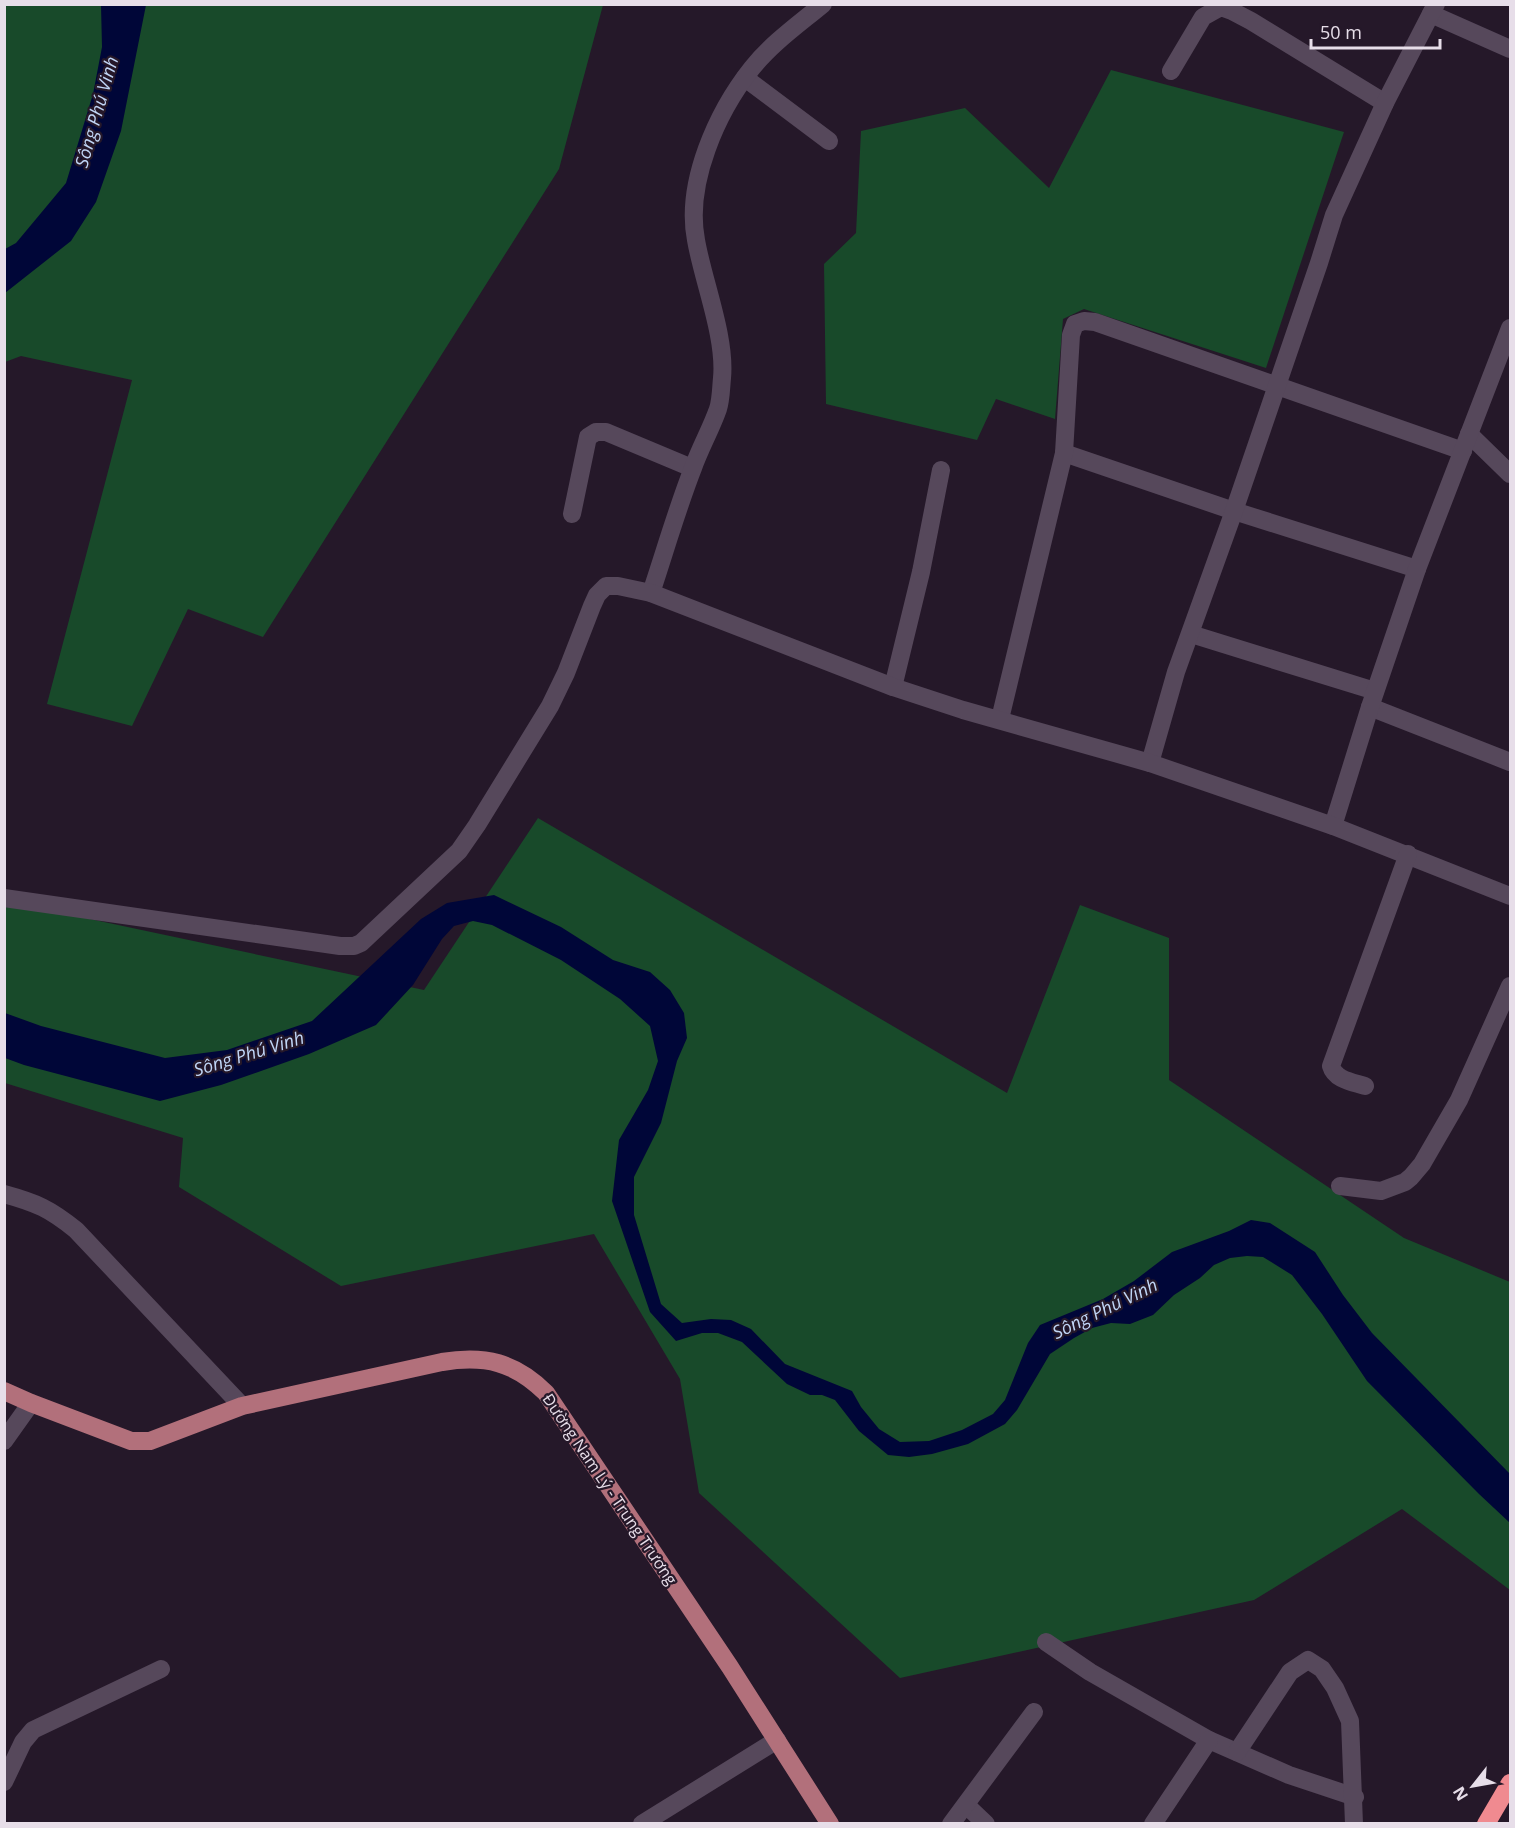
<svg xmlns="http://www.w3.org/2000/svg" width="1515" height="1828" font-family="'Open Sans',sans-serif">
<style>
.green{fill:#184a2a}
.water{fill:#000638}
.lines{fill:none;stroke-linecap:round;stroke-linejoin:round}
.minor{stroke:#56485b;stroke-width:18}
.major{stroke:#b2707b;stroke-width:18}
.highway{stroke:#f08a90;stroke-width:18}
.labels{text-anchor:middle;stroke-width:4.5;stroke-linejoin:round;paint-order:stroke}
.street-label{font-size:16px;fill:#e7dee9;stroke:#251829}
.water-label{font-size:18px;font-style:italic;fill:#c0d5f6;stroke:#251829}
</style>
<rect width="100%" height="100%" fill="#251829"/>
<g class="green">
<path d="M5,5H603L559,169L263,637L188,609L132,726L47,704L132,380L21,356L5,362Z"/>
<path d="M1111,70L1344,132L1266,368L1084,309L1063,319L1055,419L996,399L977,440L826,404L824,264L856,233L861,131L965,108L1049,188Z"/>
<path d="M538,818L1007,1093L1080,905L1169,938V1080L1404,1238L1510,1282V1590L1402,1509L1254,1600L900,1678L699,1493L680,1379L594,1234L341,1286L179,1187L183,1138L5,1083V901L424,990Z"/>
</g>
<g class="water">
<path d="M101,5H146L121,131L96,202L71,241L5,293V249L16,243L66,183L93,94L102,47Z"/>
<path d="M494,895L561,927L613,960L650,972L670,990L684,1013L687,1038L677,1061L661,1123L634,1177V1215L661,1304L682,1323L711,1319L731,1320L751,1329L785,1364L852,1391L861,1407L879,1429L900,1442L929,1441L962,1430L993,1414L1005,1400L1028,1343L1040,1325L1103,1299L1134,1281L1172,1252L1229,1231L1251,1220L1270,1223L1315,1252L1343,1295L1372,1333L1510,1474V1523L1479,1494L1367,1381L1322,1314L1292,1275L1263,1257L1247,1256L1230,1258L1214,1265L1200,1278L1174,1295L1153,1315L1130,1324L1111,1323L1092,1328L1074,1338L1050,1354L1017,1410L1005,1424L968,1444L932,1454L909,1457L888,1455L859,1431L835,1400L822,1395H810L787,1384L742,1342L718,1333H702L676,1341L650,1312L612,1201L619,1140L648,1090L658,1061L650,1026L620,999L561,960L492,925L473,921L454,926L442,939L413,985L376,1025L309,1054L221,1085L160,1101L24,1065L5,1058V1013L41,1026L165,1058L227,1050L312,1021L421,919L447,903Z"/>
</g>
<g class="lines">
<g class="minor">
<path d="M1431,14L1510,49"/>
<path d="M1171,71L1203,17L1221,7L1232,11L1251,21L1385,103"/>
<path d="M745,78L829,141"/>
<path d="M1469,434L1510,474"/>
<path d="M1064,453L1234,511L1417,569"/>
<path d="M572,514L588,437L596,432H606L692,468"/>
<path d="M651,593C665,551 677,509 693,468C700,448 711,429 718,409C721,400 721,388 722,378C726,337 703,281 696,240C685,183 717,112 752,68C772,43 799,24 823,4"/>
<path d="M1191,634L1375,691"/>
<path d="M893,687L921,572L941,470"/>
<path d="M1370,707L1510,762"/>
<path d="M1000,719L1064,453L1071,335L1075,324L1084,321L1095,322L1463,451"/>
<path d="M1150,763L1176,672L1234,511L1319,263L1334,215L1385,103L1436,4"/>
<path d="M1333,826L1370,707L1417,569L1510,328"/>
<path d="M4,898L340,946H354L361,943L459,851L477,825L550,706L566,673L592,606L597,595L606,586H618L651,593L893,687L963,710L1150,763L1333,826L1510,896"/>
<path d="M1365,1086C1353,1082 1335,1080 1331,1066L1408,854"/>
<path d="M1340,1186L1381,1191L1405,1182L1411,1177L1422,1164L1459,1100L1510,986"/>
<path d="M4,1194C37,1203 50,1209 76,1230L242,1406"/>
<path d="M4,1441L31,1403"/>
<path d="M1046,1642L1090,1672L1209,1740L1289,1775L1355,1797"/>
<path d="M1237,1752L1290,1672L1308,1660L1322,1669L1335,1688L1350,1721L1354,1824"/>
<path d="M4,1782L23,1742L33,1730L161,1669"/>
<path d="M966,1805L986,1824"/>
<path d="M642,1824L777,1740"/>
<path d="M951,1824L1034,1712"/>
<path d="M1153,1824L1209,1740"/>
</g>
<path class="major" d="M4,1391L31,1403L131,1441H150L242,1406L442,1362C485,1355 515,1362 546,1393L730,1667L830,1824"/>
<path class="highway" d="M1486,1824L1510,1783"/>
</g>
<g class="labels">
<g class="street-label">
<text transform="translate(610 1489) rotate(56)" y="6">Đường Nam Lý - Trung Trương</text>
</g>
<g class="water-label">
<text transform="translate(97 112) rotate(-74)" y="6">Sông Phú Vinh</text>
<text transform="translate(249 1054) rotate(-17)" y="6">Sông Phú Vinh</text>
<text transform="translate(1105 1309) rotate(-26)" y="6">Sông Phú Vinh</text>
</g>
</g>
<rect width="1515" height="1828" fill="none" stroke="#e7dee9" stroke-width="12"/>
<g transform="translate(1473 1786) rotate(239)" stroke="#251829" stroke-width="4.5" paint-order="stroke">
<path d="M0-4.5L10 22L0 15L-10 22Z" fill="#e7dee9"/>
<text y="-9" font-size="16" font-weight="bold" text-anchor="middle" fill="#e7dee9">N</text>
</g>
<path d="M1311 39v9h129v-9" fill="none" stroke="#e7dee9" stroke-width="3"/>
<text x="1320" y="39" font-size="18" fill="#e7dee9" stroke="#251829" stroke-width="4.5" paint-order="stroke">50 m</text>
</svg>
